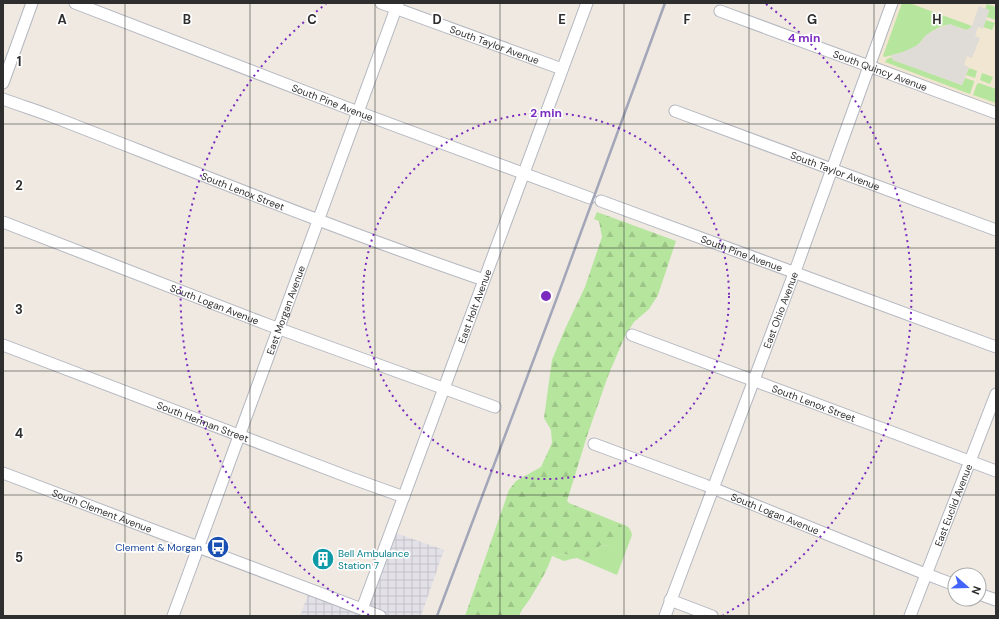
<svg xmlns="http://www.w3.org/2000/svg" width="999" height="619" font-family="'DM Sans',sans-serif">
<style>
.industrial{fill:url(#industrial-grid)}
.education{fill:#f0e6d1}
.grass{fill:#b6e59e}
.forest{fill:url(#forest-firs)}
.plaza{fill:#dfdcd8}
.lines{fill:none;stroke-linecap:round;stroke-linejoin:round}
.minor-casing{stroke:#b4b7c1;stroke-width:13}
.minor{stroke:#fff;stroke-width:11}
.rail{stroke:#a3a6b8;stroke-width:2.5}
.grid{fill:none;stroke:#2e2e2e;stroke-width:1;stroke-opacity:0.55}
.ring{fill:none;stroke:#7b2cbf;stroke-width:2;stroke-dasharray:2 4}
.labels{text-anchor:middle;stroke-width:3.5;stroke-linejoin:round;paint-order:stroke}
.street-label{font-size:10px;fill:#2e2e2e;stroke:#fff}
.transit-label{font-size:10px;fill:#164399;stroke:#fff;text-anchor:end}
.culture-label{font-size:10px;fill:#0d838f;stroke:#fff;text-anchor:start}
.grid-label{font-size:13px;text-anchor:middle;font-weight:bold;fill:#2e2e2e;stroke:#fff;stroke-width:3.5;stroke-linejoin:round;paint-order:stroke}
.centre{fill:#7b2cbf;stroke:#fff;stroke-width:2}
.ring-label{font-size:12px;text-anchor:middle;font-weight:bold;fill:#7b2cbf;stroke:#fff;stroke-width:3.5;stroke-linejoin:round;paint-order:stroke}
</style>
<defs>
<pattern id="industrial-grid" width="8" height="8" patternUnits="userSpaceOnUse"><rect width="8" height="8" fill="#e3e1e8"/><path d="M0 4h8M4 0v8" fill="none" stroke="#c3c1c7"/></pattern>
<pattern id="forest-firs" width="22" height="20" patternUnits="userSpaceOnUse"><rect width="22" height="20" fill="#b6e59e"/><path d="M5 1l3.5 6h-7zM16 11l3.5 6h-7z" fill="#9dc588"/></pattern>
</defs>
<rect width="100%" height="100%" fill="#efe9e1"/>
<path class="industrial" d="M396,533L444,550L421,616H300L310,589L354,606L371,601Z"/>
<path class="education" d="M898,3H996V107L879,64L878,60V58Z"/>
<g class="grass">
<path d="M902,3H909L972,26L969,29L967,30C961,29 952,24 946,25C939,27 931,31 926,36C922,39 920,44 915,47C906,52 895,54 885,57L883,56Z"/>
<path d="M987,4L996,7V20L987,17L989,10L985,9Z"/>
<path d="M986,20L995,23L992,30L983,27Z"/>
<path d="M892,57L893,60L962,85L965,78L974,81V82L970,94L885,62L887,59Z"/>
<path d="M969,68L977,71L975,78L966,75Z"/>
<path d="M982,73L993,77L990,84L980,80Z"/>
<path d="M979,83L996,89V103L973,95L977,84Z"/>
<path d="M619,523C627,526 630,526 632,535L617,575L577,558L571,559L564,561L552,556L566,554L587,558L601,545L611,546L625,530Z"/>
</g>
<path class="forest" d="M597,212L676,241L658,295L649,309L634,322L625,336L608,376L587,436L567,501L569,503L619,523L625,530V536L622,540L611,546L601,545L587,558H577L566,554L552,556C547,571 539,584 531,597C527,604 522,608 519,616H465L509,490L516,481L541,467L552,443L551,430L544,418L552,360L565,329L585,287L602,237L599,221L594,219Z"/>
<path class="plaza" d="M979,6L989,10L983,29L978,27L975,36L980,38L972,58L967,56L964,65L969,67L962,85L893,60L891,55L901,53L916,46L921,42L926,35L933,31L939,28L950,24L965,30L969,29L972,26Z"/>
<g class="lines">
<g class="minor-casing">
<g id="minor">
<path id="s1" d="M75,3L358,112L590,198"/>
<path id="s2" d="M381,3L562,69"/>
<path id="s3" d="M720,11L996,113"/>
<path d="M3,83L32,3"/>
<path id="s4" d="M3,99C19,105 35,110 51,116C195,172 338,230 484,280"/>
<path id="s5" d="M675,111L996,230"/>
<path id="s6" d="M601,201L996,347"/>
<path id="s7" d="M3,222L266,324L495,407"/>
<path id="s8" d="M632,335L996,471"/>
<path id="s9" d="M3,345L351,478L404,497"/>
<path id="s10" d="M594,444L705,485L918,571L955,585"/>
<path id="s11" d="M3,473L380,616"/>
<path d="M979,594L996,600"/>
<path d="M670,600L712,616"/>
<path id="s12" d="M362,609L587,3"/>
<path id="s13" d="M173,616L398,3"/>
<path id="s14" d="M665,616L798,263L892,3"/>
<path id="s15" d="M910,616L996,394"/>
</g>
</g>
<use href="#minor" class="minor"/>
<path class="rail" d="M437,616L555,303L665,3"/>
</g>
<path class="grid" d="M125,3V616M250,3V616M375,3V616M500,3V616M624,3V616M749,3V616M874,3V616M3,124H996M3,248H996M3,371H996M3,495H996"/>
<g class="ring">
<circle cx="546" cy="296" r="183"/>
<path d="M369 615A365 365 0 0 1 326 4M766 4A365 365 0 0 1 723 615"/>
</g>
<defs>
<g id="bus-disc" transform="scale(1.15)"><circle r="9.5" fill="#1a4fb4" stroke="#fff"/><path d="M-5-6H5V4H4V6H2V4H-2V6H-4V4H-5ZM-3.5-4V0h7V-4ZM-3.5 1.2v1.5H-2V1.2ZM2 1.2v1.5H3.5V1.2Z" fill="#fff"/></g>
<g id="building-disc" transform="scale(1.15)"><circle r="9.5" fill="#0f9aa8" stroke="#fff"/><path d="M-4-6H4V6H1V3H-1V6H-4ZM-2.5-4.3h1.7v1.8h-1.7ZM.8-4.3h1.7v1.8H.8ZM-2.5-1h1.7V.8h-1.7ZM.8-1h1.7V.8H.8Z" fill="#fff"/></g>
</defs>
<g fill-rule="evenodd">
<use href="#bus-disc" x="218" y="547"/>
<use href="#building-disc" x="323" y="559"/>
</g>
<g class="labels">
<g class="street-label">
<text dy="4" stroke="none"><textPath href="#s2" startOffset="121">South Taylor Avenue</textPath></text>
<text dy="4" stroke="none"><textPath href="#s3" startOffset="171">South Quincy Avenue</textPath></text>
<text dy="4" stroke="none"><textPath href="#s1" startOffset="276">South Pine Avenue</textPath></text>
<text dy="4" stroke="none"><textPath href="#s5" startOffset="171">South Taylor Avenue</textPath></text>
<text dy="4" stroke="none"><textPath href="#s4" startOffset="257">South Lenox Street</textPath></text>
<text dy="4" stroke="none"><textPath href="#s6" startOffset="150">South Pine Avenue</textPath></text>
<text dy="4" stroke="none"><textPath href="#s7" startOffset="227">South Logan Avenue</textPath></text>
<text dy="4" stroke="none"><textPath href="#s12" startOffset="323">East Holt Avenue</textPath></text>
<text dy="4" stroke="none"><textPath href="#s13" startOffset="326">East Morgan Avenue</textPath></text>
<text dy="4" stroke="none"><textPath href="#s14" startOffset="327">East Ohio Avenue</textPath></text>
<text dy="4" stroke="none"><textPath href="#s8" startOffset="194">South Lenox Street</textPath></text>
<text dy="4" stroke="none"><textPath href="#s9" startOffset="214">South Herman Street</textPath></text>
<text dy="4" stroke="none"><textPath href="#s15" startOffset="119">East Euclid Avenue</textPath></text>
<text dy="4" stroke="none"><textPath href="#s11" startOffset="106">South Clement Avenue</textPath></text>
<text dy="4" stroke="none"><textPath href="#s10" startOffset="194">South Logan Avenue</textPath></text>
</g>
<g class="transit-label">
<text x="202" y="551">Clement &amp; Morgan</text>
</g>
<g class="culture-label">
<text x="338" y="557">Bell Ambulance<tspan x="338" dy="12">Station 7</tspan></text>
</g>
</g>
<g class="grid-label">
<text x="62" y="24">A</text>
<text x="187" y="24">B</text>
<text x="312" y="24">C</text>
<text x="437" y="24">D</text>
<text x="562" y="24">E</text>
<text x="687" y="24">F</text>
<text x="812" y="24">G</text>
<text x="937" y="24">H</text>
<text x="19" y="66">1</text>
<text x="19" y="190">2</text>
<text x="19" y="314">3</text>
<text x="19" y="438">4</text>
<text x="19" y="562">5</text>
</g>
<circle cx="546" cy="296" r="6" class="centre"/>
<g class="ring-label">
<text x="804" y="42">4 min</text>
<text x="546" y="117">2 min</text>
</g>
<rect width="999" height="619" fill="none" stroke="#2e2e2e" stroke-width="8"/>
<g transform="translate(967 587) rotate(110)"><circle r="19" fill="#ffffff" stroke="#ababab"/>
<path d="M0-3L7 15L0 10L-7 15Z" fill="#4264fb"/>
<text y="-6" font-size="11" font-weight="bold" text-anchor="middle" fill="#2e2e2e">N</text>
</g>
</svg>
